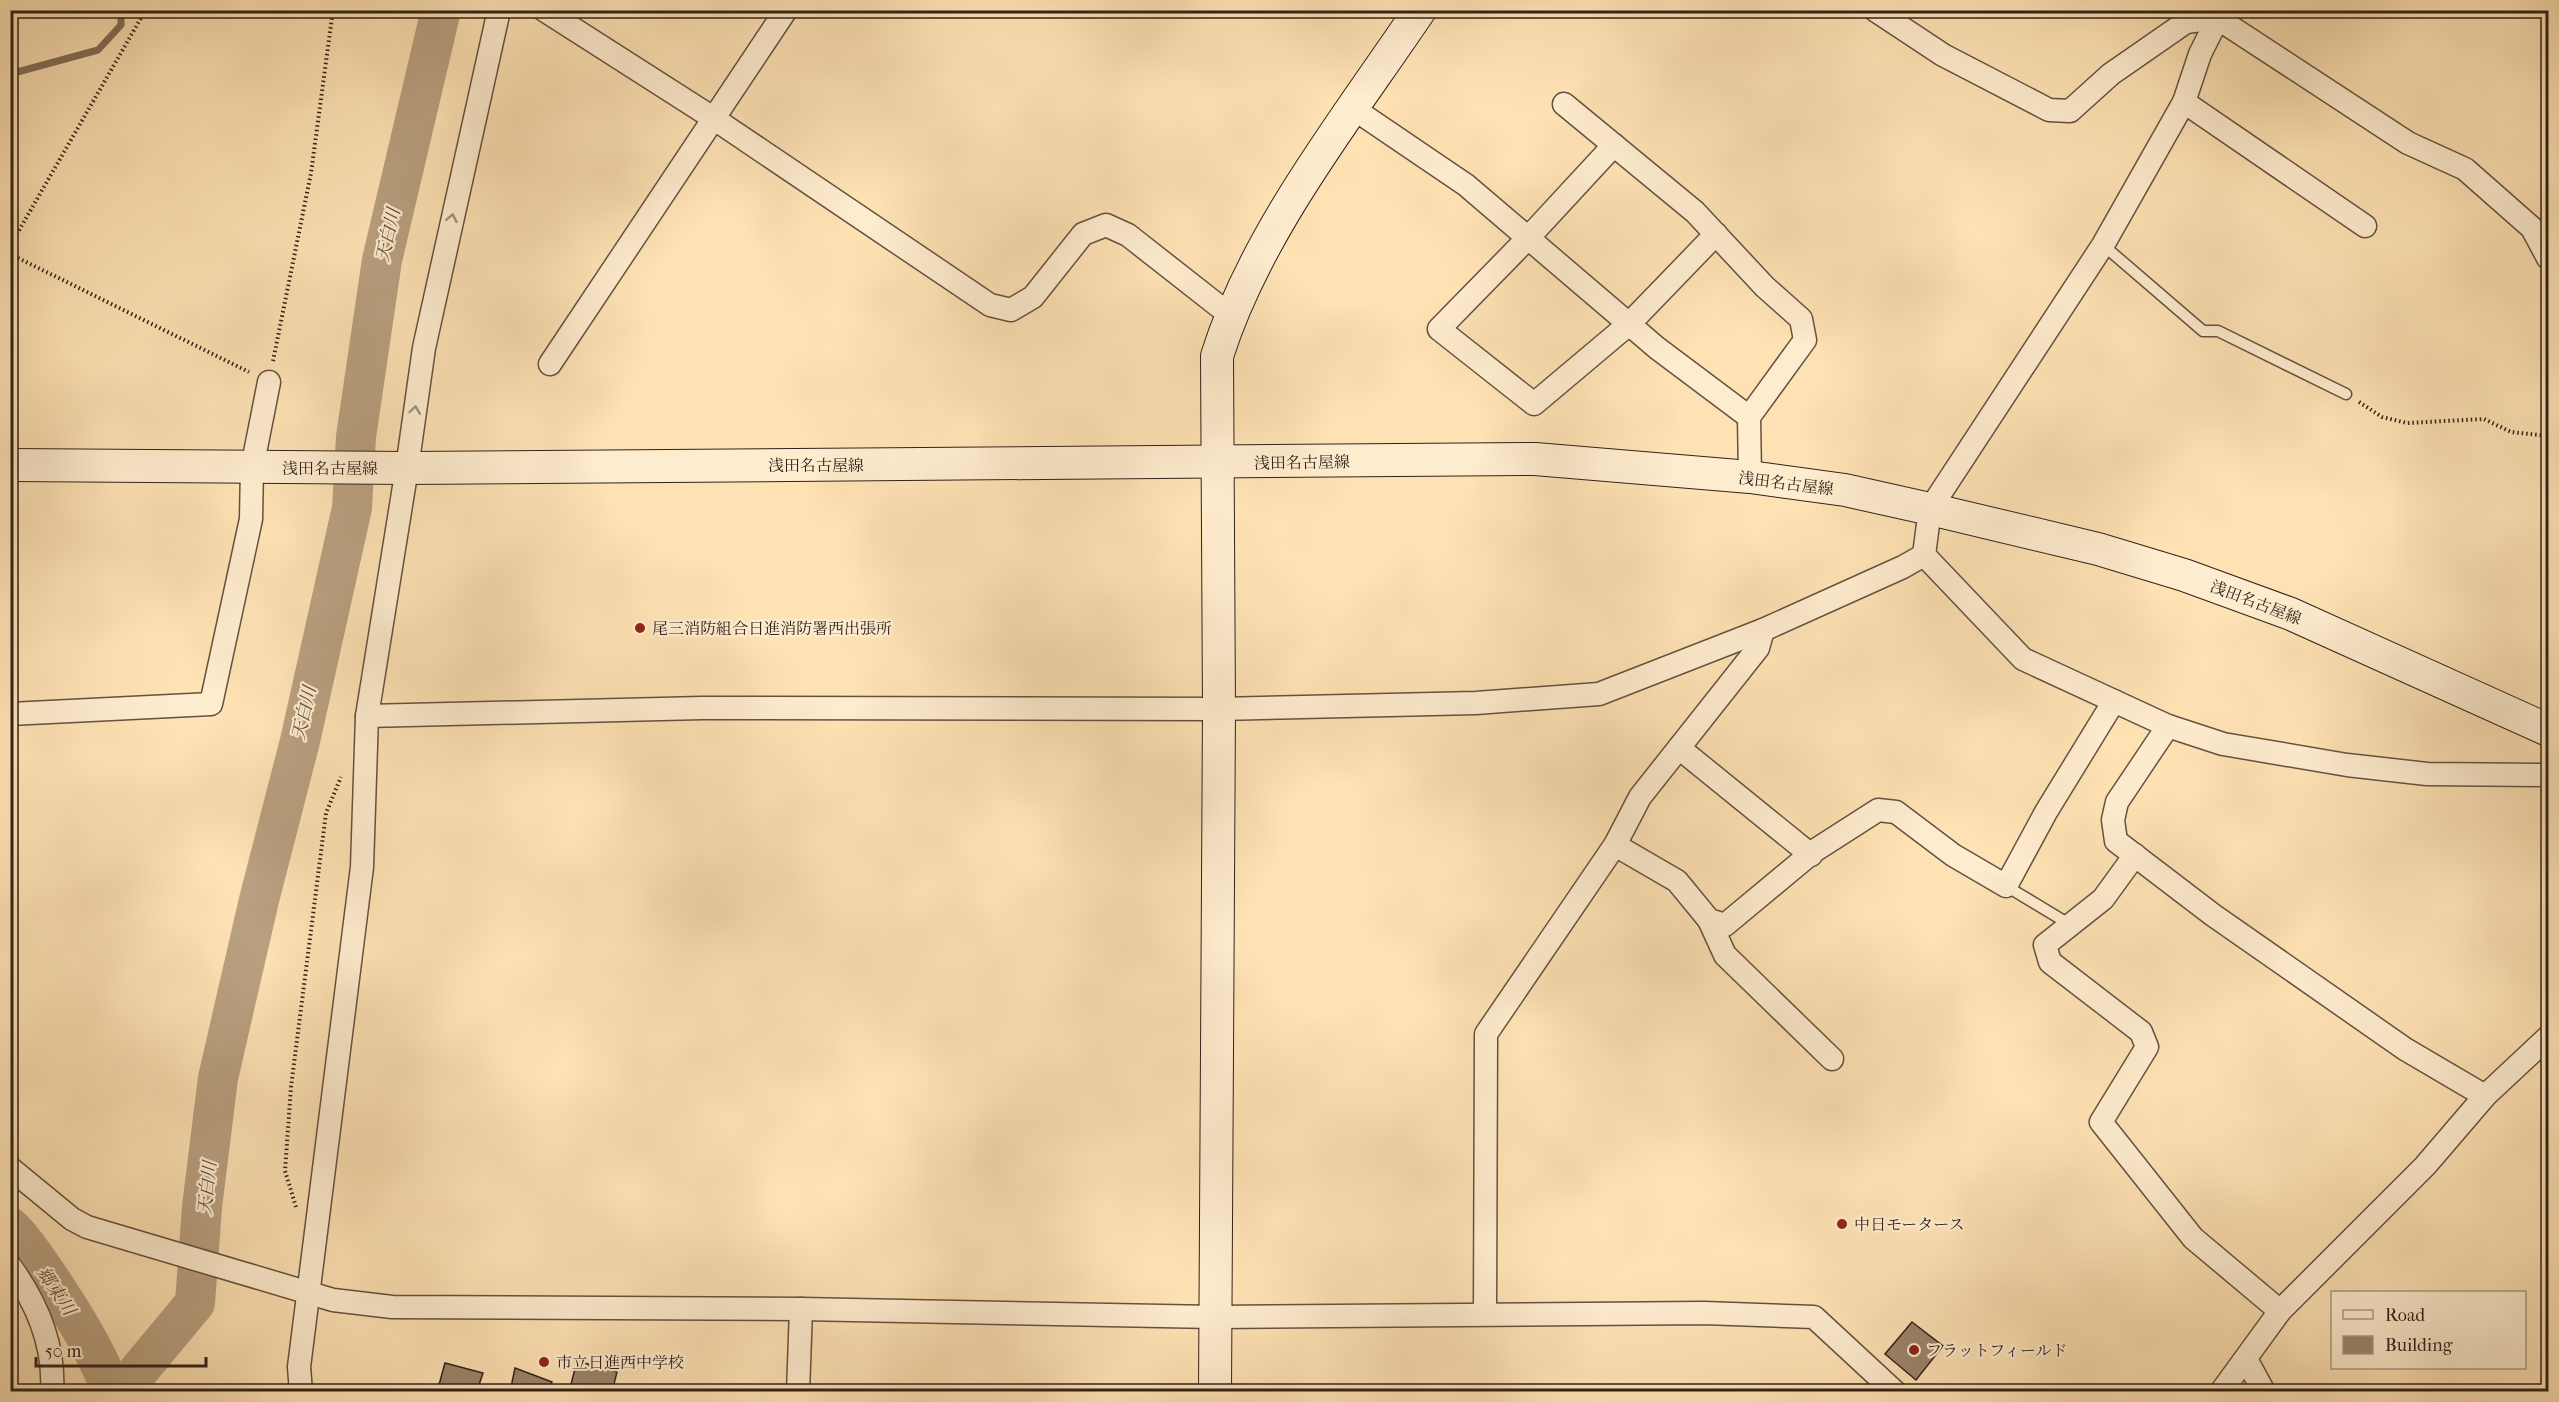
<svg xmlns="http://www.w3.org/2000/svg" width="2559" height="1402" font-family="'IM FELL French Canon','Noto Serif JP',serif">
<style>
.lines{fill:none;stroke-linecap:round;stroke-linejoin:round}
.stream{stroke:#836d58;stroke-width:7}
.river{stroke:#b9a080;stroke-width:40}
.building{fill:#9c856b;stroke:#32211b;stroke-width:1.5}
.lane-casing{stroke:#655141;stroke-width:13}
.street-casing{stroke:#655141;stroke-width:25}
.secondary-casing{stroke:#32211b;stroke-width:34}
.path{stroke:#32211b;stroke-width:4;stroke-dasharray:1.5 3;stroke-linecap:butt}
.lane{stroke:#feecce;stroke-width:10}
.street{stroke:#feecce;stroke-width:22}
.secondary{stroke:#feecce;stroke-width:32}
.oneway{stroke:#a2917d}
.poi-dot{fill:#8f2418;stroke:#feecce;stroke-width:2}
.labels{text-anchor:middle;stroke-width:4.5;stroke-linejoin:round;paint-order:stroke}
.street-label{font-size:16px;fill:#32211b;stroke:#feecce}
.poi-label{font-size:16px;fill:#32211b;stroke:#feecce;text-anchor:start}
.water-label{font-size:18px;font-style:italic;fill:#614d3e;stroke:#feecce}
</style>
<rect width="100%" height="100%" fill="#fee2b4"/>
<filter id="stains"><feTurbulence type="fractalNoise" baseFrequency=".00333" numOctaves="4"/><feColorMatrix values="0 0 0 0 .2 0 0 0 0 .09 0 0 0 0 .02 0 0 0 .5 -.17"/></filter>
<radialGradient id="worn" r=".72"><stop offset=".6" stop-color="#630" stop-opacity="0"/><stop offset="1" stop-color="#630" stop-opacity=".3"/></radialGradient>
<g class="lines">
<path class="stream" d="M10,74L98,50L121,25V10"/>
<g class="river">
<path d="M10,1227C25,1241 35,1258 47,1275C72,1312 96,1350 112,1392"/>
<path d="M121,1392L195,1303L202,1207L218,1078L259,900L300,741L352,508L356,437L382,260L441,10"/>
</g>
</g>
<g class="building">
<path d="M1912,1322L1943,1346L1916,1380L1885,1354Z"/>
<path d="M577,1361L617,1372L612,1392H569Z"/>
<path d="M445,1363L483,1373L479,1385L504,1392H437Z"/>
<path d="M515,1368L552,1382L549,1392H521L511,1387Z"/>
<path d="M390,1386V1392H335V1388Z"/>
</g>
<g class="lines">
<g class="lane-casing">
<g id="lane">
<path d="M2103,245L2203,331H2218L2346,394"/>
<path d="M2006,886L2069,924"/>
</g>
</g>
<g class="street-casing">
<g id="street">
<path d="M544,10L713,118L990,305L1011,310L1033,297L1083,234L1106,225L1128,235L1230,315"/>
<path d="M1875,10L1943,55L2049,110L2070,111L2111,74L2186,22L2217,18L2408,143L2465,169L2532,228L2548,258"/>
<path d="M2184,102L2365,226"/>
<path d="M1564,104L1695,212L1765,287L1801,319L1805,340L1749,417L1750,477"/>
<path d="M1354,109L1466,185L1657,348L1749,417"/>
<path d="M1614,145L1528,238L1439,329L1534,404L1629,324L1716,234"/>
<path d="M550,364L786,10"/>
<path d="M1924,555L1930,509L2103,245L2184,102L2200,54L2222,10"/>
<path d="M10,714L211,704L251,519L252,468L269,382"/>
<path d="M367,716L702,708L1219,709L1476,703L1599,694L1763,630L1903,567L1924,555L2023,659L2168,726L2223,744L2347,765L2427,774L2548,775"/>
<path d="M2168,726L2117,802L2113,820L2116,841L2213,915L2405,1049L2485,1096"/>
<path d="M1679,748L1811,855"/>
<path d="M1615,845L1677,881L1709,920L1725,925L1814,851L1878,810L1896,812L1953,855L2006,886L2046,812L2114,701"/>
<path d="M2135,855L2103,899L2045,945L2050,962L2141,1032L2147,1047L2101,1122L2193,1238L2280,1311"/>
<path d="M1709,920L1725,955L1832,1059"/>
<path d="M10,1168L72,1219L87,1227L333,1300L392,1307L801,1309L1214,1317L1704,1313L1814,1317L1895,1392"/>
<path d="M10,1266C37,1303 55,1345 52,1392"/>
<path d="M1485,1314L1486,1034L1615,845L1640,797L1758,648L1763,630"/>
<path d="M2246,1359L2264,1392"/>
<path d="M301,1392L299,1367L362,867L367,716L407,468L424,348L499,10"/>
<path d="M798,1392L801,1309"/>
<path d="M2221,1392L2280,1311L2425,1166L2485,1096L2548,1037"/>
</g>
</g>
<g class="secondary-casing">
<g id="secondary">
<path d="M10,465L407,468L1535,459L1750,477L1845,490L1930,509L2098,549L2184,575L2291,614L2548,730"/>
<path d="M1215,1392L1219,709L1217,356C1256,232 1348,117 1420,10"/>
</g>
</g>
<g class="path">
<path d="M10,246L141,18V10"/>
<path d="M10,254L249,372"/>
<path d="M273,361L311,173L333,10"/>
<path d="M2359,402L2382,417L2407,423L2484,419L2511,432L2548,436"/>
<path d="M296,1207L285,1171L291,1087L326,813L341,777"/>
</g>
<use href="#lane" class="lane"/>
<use href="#street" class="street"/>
<use href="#secondary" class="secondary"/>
</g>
<defs><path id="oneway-chevron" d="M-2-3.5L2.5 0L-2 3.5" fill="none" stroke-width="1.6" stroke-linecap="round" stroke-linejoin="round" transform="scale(1.5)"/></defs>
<g class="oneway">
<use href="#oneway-chevron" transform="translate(452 218) rotate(-78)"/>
<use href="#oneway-chevron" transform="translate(415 410) rotate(-82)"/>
</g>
<g class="poi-dot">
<circle cx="640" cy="628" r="6"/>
<circle cx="1842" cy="1224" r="6"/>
<circle cx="1914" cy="1350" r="6"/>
<circle cx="544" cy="1362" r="6"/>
</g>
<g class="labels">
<g class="street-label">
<text transform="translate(1302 462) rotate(-1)" y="6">浅田名古屋線</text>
<text x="816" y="471">浅田名古屋線</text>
<text x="330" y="474">浅田名古屋線</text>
<text transform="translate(1786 483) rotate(7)" y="6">浅田名古屋線</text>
<text transform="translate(2256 602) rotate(21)" y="6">浅田名古屋線</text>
</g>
<g class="poi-label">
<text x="652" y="634">尾三消防組合日進消防署西出張所</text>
<text x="1854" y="1230">中日モータース</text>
<text x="1926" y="1356">フラットフィールド</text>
<text x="556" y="1368">市立日進西中学校</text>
</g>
<g class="water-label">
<text transform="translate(388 235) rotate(-77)" y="6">天白川</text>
<text transform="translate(304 713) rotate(-77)" y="6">天白川</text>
<text transform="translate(207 1188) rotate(-84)" y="6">天白川</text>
<text transform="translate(56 1291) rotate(56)" y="6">郷東川</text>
</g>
</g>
<rect width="2559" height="1402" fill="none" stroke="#fee2b4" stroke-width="36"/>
<rect x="12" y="12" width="2535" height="1378" fill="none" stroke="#32211b" stroke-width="3"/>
<rect x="18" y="18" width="2523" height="1366" fill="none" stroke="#32211b" stroke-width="1.5"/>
<rect x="2331" y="1291" width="195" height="78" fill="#feecce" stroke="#ac9b86" stroke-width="1.5"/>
<rect x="2343" y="1310" width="30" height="9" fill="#feecce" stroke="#ac9b86" stroke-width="1.5"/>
<text x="2385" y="1321" font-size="18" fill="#32211b">Road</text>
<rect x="2343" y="1336" width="30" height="18" fill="#9c856b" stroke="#ac9b86" stroke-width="1.5"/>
<text x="2385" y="1351" font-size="18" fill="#32211b">Building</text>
<path d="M36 1357v9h170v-9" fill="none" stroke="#32211b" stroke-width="3"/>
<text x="45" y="1357" font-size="18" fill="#32211b" stroke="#feecce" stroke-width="4.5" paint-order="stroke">50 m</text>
<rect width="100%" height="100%" filter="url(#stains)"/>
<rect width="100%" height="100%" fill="url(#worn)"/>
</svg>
